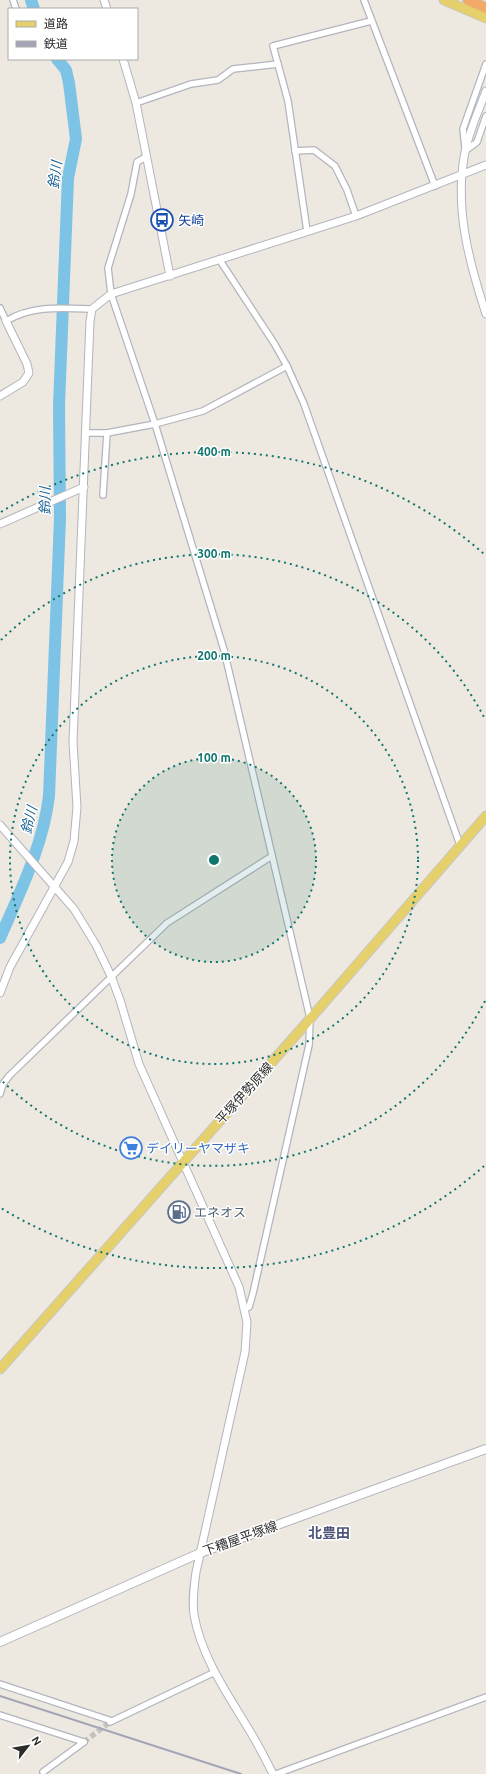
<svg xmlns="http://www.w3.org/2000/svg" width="486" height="1774" font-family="Ubuntu,'Noto Sans JP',sans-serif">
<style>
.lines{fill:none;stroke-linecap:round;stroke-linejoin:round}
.river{stroke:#7cc3e5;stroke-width:12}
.minor-tunnel{stroke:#c6c2bc;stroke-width:5.5;stroke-dasharray:5.5 3;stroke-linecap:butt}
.minor-casing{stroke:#b3b5be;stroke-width:8}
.tertiary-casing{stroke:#b3b5be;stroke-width:9}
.secondary-casing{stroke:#b3b5be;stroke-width:10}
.primary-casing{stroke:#c8c8c8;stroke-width:11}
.motorway-casing{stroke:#c8c8c8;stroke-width:12}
.minor{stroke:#fff;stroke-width:5.5}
.tertiary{stroke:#fff;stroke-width:7}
.secondary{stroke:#fff;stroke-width:8}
.primary{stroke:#e6d06c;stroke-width:9}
.motorway{stroke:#f1aa67;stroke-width:10}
.rail{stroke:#a3a4b5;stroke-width:2}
.ring{fill:none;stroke:#0f766e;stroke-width:2;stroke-dasharray:2 4}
.labels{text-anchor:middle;stroke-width:3;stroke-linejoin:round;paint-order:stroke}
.transit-label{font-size:13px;fill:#164399;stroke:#fff;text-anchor:start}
.street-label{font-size:13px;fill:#2c2c2c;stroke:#fff}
.shop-label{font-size:13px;fill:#366cbe;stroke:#fff;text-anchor:start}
.service-label{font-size:13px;fill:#4e5e75;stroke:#fff;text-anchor:start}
.water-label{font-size:14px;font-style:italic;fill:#196294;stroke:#fff}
.neighbourhood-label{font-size:14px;font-weight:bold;fill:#50557a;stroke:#fff}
.centre{fill:#0f766e;stroke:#fff;stroke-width:2}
.ring-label{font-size:12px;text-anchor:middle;font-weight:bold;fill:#0f766e;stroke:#fff;stroke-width:3;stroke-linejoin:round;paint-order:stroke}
</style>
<rect width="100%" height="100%" fill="#ede8e0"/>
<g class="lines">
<g class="river">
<path d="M31,0L34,9"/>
<path d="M0,938C20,892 43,846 49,796L60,518L59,405L64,279L68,178L76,139L69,83L66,70L57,59"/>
</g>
<path class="minor-tunnel" d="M84,1742L110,1722"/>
<g class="minor-casing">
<g id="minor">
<path d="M13,0L16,9"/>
<path d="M364,0L435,186"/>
<path d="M136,103L191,84L218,80L233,69L278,64"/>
<path d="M465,147L463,129L486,64"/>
<path d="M295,151L314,150L335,166L347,190L356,216"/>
<path d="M465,151L477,142L486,116"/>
<path d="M146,157L137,162L131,194L108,268L111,294L155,424L224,650L310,1018L309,1045L253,1293L249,1307L245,1309"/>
<path d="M307,231L288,101L273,46L371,21"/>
<path d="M219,259L274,343L287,366L304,404L460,845"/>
<path d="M0,308L6,321C33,305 62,308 92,309"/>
<path d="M86,433H107L155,424L203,411L287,366"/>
<path d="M103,495L107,433"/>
<path d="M0,1094L3,1084L9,1076L167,923L272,856"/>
<path d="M0,1684L112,1721"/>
<path d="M0,1715L84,1742"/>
<path d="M110,1722L215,1672"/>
<path d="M43,1772L84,1742"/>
<path d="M276,1774L486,1697"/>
</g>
</g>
<g class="tertiary-casing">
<g id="tertiary">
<path d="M104,0L107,9"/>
<path d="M123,59L136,103L170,276"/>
<path d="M486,91C479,110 469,131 465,152C454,207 469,262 486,314"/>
<path d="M0,396L23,382L29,373L27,364L6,321"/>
<path d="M0,524L84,487"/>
<path d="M0,825L74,909L96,945L111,976L120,1000L139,1064L239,1287L247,1322L245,1352L196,1572C194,1586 192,1600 194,1615C202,1659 229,1696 251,1733C259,1746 266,1760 273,1774"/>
<path d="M0,993L10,967L68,862L74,841L77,807L73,742L90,321L92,309L111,294L356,216L486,165"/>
</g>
</g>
<g class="secondary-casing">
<path id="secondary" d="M0,1642L200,1553L486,1449"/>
</g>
<g class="primary-casing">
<g id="primary">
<path d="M444,0L486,18"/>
<path d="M0,1369L303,1027L486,816"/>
</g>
</g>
<g class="motorway-casing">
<path id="motorway" d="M468,0L486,8"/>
</g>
<use href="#minor" class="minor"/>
<use href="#tertiary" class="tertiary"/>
<use href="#secondary" class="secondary"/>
<use href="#primary" class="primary"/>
<use href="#motorway" class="motorway"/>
<path class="rail" d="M0,1696L241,1774"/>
</g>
<circle cx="214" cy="860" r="102" fill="#0f766e" fill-opacity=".12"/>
<g class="ring">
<circle cx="214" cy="860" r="102"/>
<circle cx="214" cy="860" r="204"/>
<path d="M485 1001A306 306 0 0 1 1 1080M1 640A306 306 0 0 1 485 719"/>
<path d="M484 1166A408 408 0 0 1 1 1208M1 512A408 408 0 0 1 484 554"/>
</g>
<defs>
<g id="bus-ring" transform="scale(1.15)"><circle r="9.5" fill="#fff" stroke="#1a4fb4" stroke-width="1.5"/><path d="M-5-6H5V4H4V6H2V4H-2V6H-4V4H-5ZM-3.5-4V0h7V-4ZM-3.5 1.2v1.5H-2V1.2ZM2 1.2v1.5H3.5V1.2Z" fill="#1a4fb4"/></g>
<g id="supermarket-ring" transform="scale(1.15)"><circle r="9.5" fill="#fff" stroke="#3f7fe0" stroke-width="1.5"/><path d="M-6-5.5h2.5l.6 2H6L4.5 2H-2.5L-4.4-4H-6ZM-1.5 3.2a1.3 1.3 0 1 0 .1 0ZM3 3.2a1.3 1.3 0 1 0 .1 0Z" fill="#3f7fe0"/></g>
<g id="fuel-ring" transform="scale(1.15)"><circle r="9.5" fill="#fff" stroke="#5c6f8a" stroke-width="1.5"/><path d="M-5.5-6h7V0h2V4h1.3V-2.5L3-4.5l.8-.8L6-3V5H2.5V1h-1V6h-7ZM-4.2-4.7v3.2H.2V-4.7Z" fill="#5c6f8a"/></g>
</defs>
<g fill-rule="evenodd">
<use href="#bus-ring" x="162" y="220"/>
<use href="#supermarket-ring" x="131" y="1148"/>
<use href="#fuel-ring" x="179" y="1212"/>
</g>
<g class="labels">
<g class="transit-label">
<text x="178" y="225">矢崎</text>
</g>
<g class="street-label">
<text transform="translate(244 1093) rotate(-48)" y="5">平塚伊勢原線</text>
<text transform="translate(240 1538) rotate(-20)" y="5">下糟屋平塚線</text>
</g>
<g class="shop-label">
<text x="146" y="1153">デイリーヤマザキ</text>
</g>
<g class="service-label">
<text x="194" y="1217">エネオス</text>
</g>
<g class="water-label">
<text transform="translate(55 175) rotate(-83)" y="5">鈴川</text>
<text transform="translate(45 501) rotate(-90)" y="5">鈴川</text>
<text transform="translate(29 820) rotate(-76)" y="5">鈴川</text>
</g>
<g class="neighbourhood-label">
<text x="329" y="1538">北豊田</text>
</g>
</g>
<circle cx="214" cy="860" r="6" class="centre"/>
<g class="ring-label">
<text x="214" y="456">400 m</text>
<text x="214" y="558">300 m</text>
<text x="214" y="660">200 m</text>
<text x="214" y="762">100 m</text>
</g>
<rect x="8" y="8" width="130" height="52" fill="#ffffff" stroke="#ababab"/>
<rect x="16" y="21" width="20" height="6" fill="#e6d06c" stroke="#ababab"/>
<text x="44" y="28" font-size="12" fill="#2c2c2c">道路</text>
<rect x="16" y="41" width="20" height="6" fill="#a3a4b5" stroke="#ababab"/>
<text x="44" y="48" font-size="12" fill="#2c2c2c">鉄道</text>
<g transform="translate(28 1746) rotate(59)" stroke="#ffffff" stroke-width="3" paint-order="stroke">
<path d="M0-3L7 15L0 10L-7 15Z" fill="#2c2c2c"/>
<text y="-6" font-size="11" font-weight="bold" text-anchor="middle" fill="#2c2c2c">N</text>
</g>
</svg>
